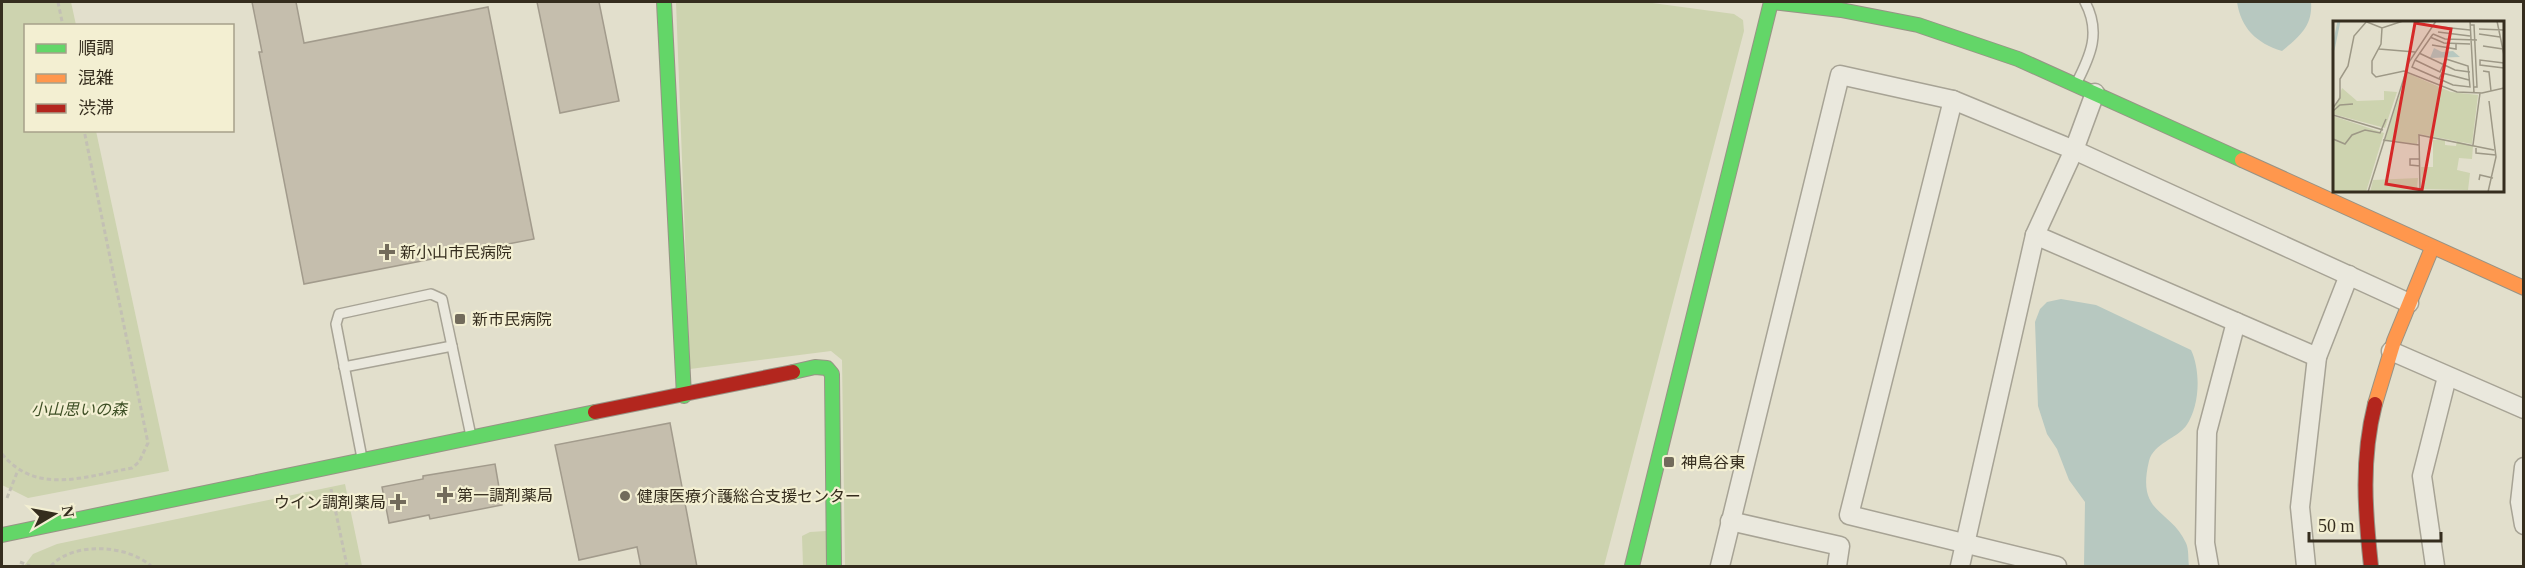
<svg xmlns="http://www.w3.org/2000/svg" width="2525" height="568" font-family="'Times New Roman','Noto Sans JP',serif">
<style>
.green{fill:#cdd3af}
.water{fill:#b7c8c0}
.building{fill:#c5bead;stroke:#a29b8c;stroke-width:1.5}
.lines{fill:none;stroke-linecap:round;stroke-linejoin:round}
.lane-casing{stroke:#a7a395;stroke-width:12}
.street-casing{stroke:#a7a395;stroke-width:21}
.fast-casing{stroke:#979385;stroke-width:16}
.slow-casing{stroke:#979385;stroke-width:16}
.jam-casing{stroke:#979385;stroke-width:16}
.path{stroke:#c3c0b4;stroke-width:3;stroke-dasharray:4.5 3;stroke-linecap:butt}
.lane{stroke:#eae8dd;stroke-width:9}
.street{stroke:#eae8dd;stroke-width:18}
.fast{stroke:#63d668;stroke-width:14}
.slow{stroke:#ff974d;stroke-width:14}
.jam{stroke:#b3261e;stroke-width:14}
.poi-dot{fill:#726b5b;stroke:#f3efd2;stroke-width:2}
.labels{text-anchor:middle;stroke-width:4.5;stroke-linejoin:round;paint-order:stroke}
.poi-label{font-size:16px;fill:#352d1e;stroke:#f3efd2;text-anchor:start}
.park-label{font-size:16px;font-style:italic;fill:#3f5026;stroke:#f3efd2}
.inset-river{fill:none;stroke:#b7c8c0;stroke-width:3}
.inset-road{fill:none;stroke:#9d9886;stroke-width:1.5}
.view{fill:#d62828;fill-opacity:0.15;stroke:#d62828;stroke-width:3}
.inset-edge{fill:none;stroke:#352d1e;stroke-width:3}
</style>
<rect width="100%" height="100%" fill="#e2dfcc"/>
<g class="green">
<path d="M2,2H71L76,25L26,26V130L96,131L169,471L28,498L2,485Z"/>
<path d="M676,2H1645L1734,14L1743,20L1744,31L1604,566H845L842,360L831,351L690,369Z"/>
<path d="M345,484L362,566H24L33,554L57,544Z"/>
<path d="M826,531L827,566H803L802,536L810,532Z"/>
</g>
<g class="water">
<path d="M2237,2H2311C2313,26 2299,37 2282,51C2256,43 2241,28 2237,2Z"/>
<path d="M2061,299L2096,305L2191,350C2201,371 2200,406 2186,426C2176,439 2154,443 2149,461C2136,515 2170,508 2186,543C2189,549 2188,560 2189,566H2084L2085,502L2069,480L2057,449L2047,434L2038,406L2035,322L2040,309L2047,302Z"/>
</g>
<g class="building">
<path d="M252,2H296L304,43L488,7L534,239L304,284L259,52H262Z"/>
<path d="M537,2H599L619,101L560,113Z"/>
<path d="M670,423L697,567H641L637,547L579,560L555,445Z"/>
<path d="M495,464L502,505L430,519L429,515L389,523L382,487L423,479V476Z"/>
</g>
<g class="lines">
<g class="lane-casing">
<g id="lane">
<path d="M2076,84C2091,55 2101,32 2085,2"/>
<path d="M344,367L452,346"/>
<path d="M362,458L336,324L339,314L431,294L442,299L471,436"/>
</g>
</g>
<g class="street-casing">
<g id="street">
<path d="M1953,100L1849,515L2057,566"/>
<path d="M2035,235L2317,357"/>
<path d="M2391,351L2524,409"/>
<path d="M2524,467L2520,502L2524,525"/>
<path d="M1730,521L1840,546L1837,566"/>
<path d="M1720,566L1840,75L1953,100L2074,150L2409,303"/>
<path d="M1960,566L2035,235L2074,150L2095,93"/>
<path d="M2209,566L2205,543L2207,432L2236,322"/>
<path d="M2306,566L2300,507L2317,357L2349,275"/>
<path d="M2435,566L2422,476L2447,377"/>
</g>
</g>
<g class="fast-casing">
<g id="fast">
<path d="M664,2L684,396"/>
<path d="M1772,2L1841,10L1918,25L2018,59L2242,160"/>
<path d="M793,372L815,367L827,368L832,374L834,566"/>
<path d="M2,535L595,412"/>
<path d="M1632,566L1771,2"/>
</g>
</g>
<g class="slow-casing">
<g id="slow">
<path d="M2242,160L2524,288"/>
<path d="M2375,404L2394,341L2432,248"/>
</g>
</g>
<g class="jam-casing">
<g id="jam">
<path d="M595,412L793,372"/>
<path d="M2371,566C2365,511 2361,459 2375,404"/>
</g>
</g>
<g class="path">
<path d="M58,2L63,26"/>
<path d="M2,454C37,496 86,476 132,468L139,462L148,443L84,130"/>
<path d="M331,489L347,566"/>
<path d="M7,498L18,470"/>
<path d="M20,562L30,566"/>
<path d="M51,566C73,541 128,545 151,566"/>
</g>
<use href="#lane" class="lane"/>
<use href="#street" class="street"/>
<use href="#fast" class="fast"/>
<use href="#slow" class="slow"/>
<use href="#jam" class="jam"/>
</g>
<g class="poi-dot">
<path d="M384 243h6v6h6v6h-6v6h-6v-6h-6v-6h6z"/>
<rect x="454" y="313" width="12" height="12" rx="3"/>
<rect x="1663" y="456" width="12" height="12" rx="3"/>
<path d="M442 486h6v6h6v6h-6v6h-6v-6h-6v-6h6z"/>
<circle cx="625" cy="496" r="6"/>
<path d="M395 493h6v6h6v6h-6v6h-6v-6h-6v-6h6z"/>
</g>
<g class="labels">
<g class="poi-label">
<text x="400" y="258">新小山市民病院</text>
<text x="472" y="325">新市民病院</text>
<text x="1681" y="468">神鳥谷東</text>
<text x="457" y="501">第一調剤薬局</text>
<text x="637" y="502">健康医療介護総合支援センター</text>
<text x="386" y="508" text-anchor="end">ウイン調剤薬局</text>
</g>
<g class="park-label">
<text x="79" y="415">小山思いの森</text>
</g>
</g>
<g transform="translate(2333 21)">
<rect width="171" height="171" fill="#e2dfcc"/>
<path d="M74,52L118,71L145,74L139,123L86,113L84,123L52,119ZM9,67L24,80L51,79V70L64,71L52,107L0,93ZM0,95L51,112L33,171H0ZM100,119H112V124L123,125L124,120L140,125L139,138L126,137L124,149L137,152L135,169L89,168L88,146H100ZM85,157L84,168L37,171L40,159Z" fill="#cdd3af"/>
<path d="M101,27L109,31L120,30L127,36L97,37Z" fill="#b7c8c0"/>
<path class="inset-river" d="M0,29L6,0"/>
<path class="inset-road" d="M137,0L141,72M164,0L171,34M34,1L49,7L70,0M137,4H141L144,66H140M108,6L137,9M49,7L48,23L39,40V52L43,56L71,50L124,71L149,72L171,67M146,8L171,9M105,11L137,15M100,13L112,18L144,19M146,13L167,16M97,16L111,22L137,23M99,24L123,28V23M150,25L170,28M46,28L82,31M86,32L122,49L137,51M82,39L107,51L113,38L135,45L137,66L120,64L79,46L82,39L100,13M171,42L147,39V44L171,47M150,50L156,51L158,70M106,58L109,52L136,59M0,87L7,77V58L15,45L21,15L34,0M0,90L7,84L20,83M0,94L50,109M0,118L12,123L19,114L32,109L47,112L53,98M50,119L86,124M140,124L147,72M143,127V132L163,134M86,138H77V144L87,145M146,159L147,154L160,157M87,170L86,114L161,129M35,171L76,41L103,0M86,171H136M155,171L163,136L156,80"/>
<path class="view" d="M82,2L118,8L89,169L53,163Z"/>
<rect width="171" height="171" class="inset-edge"/>
</g>
<rect width="2525" height="568" fill="none" stroke="#352d1e" stroke-width="6"/>
<rect x="24" y="24" width="210" height="108" fill="#f3efd2" stroke="#a7a18a" stroke-width="1.5"/>
<rect x="36" y="44" width="30" height="9" fill="#63d668" stroke="#a7a18a" stroke-width="1.5"/>
<text x="78" y="54" font-size="18" fill="#352d1e">順調</text>
<rect x="36" y="74" width="30" height="9" fill="#ff974d" stroke="#a7a18a" stroke-width="1.5"/>
<text x="78" y="84" font-size="18" fill="#352d1e">混雑</text>
<rect x="36" y="104" width="30" height="9" fill="#b3261e" stroke="#a7a18a" stroke-width="1.5"/>
<text x="78" y="114" font-size="18" fill="#352d1e">渋滞</text>
<g transform="translate(54 514) rotate(80)" stroke="#f3efd2" stroke-width="4.5" paint-order="stroke">
<path d="M0-4.5L10 22L0 15L-10 22Z" fill="#352d1e"/>
<text y="-9" font-size="16" font-weight="bold" text-anchor="middle" fill="#352d1e">N</text>
</g>
<path d="M2309 532v9h132v-9" fill="none" stroke="#352d1e" stroke-width="3"/>
<text x="2318" y="532" font-size="18" fill="#352d1e" stroke="#f3efd2" stroke-width="4.5" paint-order="stroke">50 m</text>
</svg>
